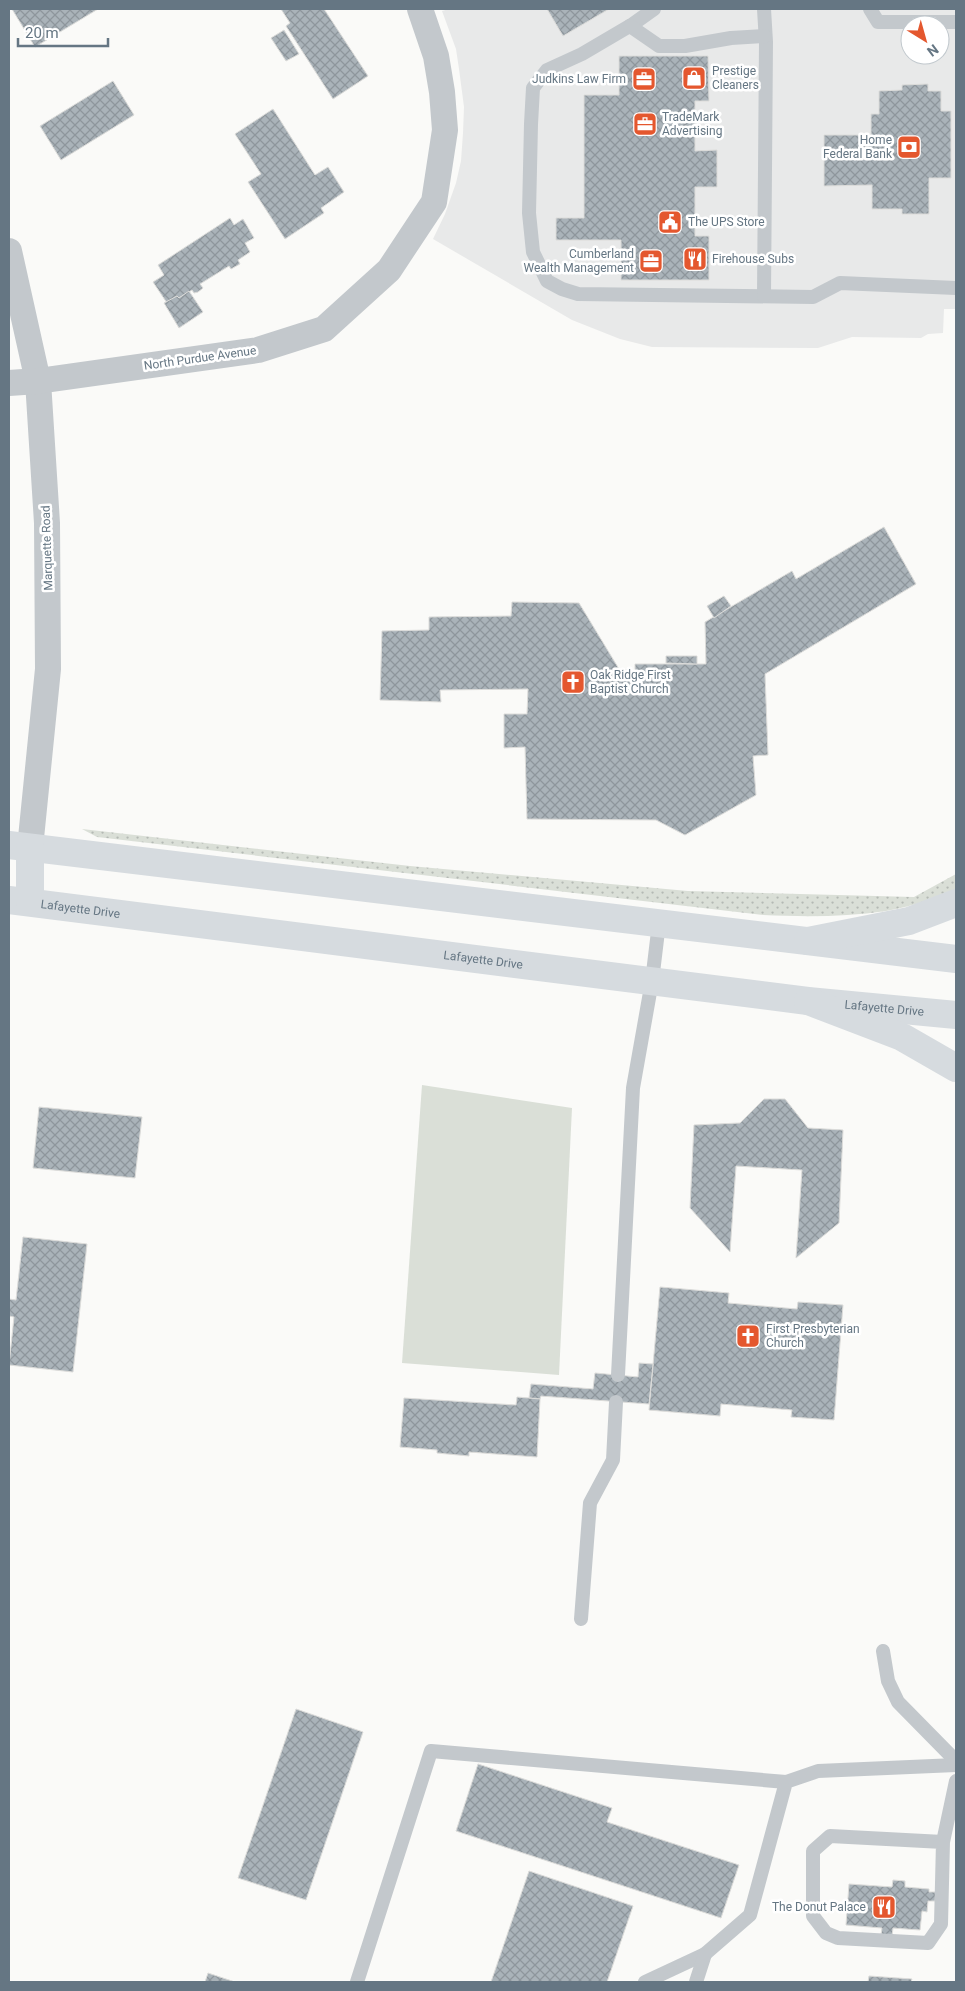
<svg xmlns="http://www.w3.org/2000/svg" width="965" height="1991" font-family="Roboto,sans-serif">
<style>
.built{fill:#e8e9e9;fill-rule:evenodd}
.grass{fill:url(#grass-dots)}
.pitch{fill:#dadfd7}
.building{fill:url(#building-cross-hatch);stroke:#dcdcda}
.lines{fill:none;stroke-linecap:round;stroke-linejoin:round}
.lane{stroke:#c3c8cc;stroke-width:14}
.street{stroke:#c3c8cc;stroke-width:26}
.primary{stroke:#d6dbdf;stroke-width:28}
.highway{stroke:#d6dbdf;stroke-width:28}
.labels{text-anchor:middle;stroke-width:5;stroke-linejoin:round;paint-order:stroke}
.poi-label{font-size:12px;fill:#657683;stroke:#fff;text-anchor:start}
.street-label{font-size:12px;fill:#657683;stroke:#fff}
</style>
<defs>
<pattern id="grass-dots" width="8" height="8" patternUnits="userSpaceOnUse" patternTransform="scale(1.25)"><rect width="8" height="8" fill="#dadfd7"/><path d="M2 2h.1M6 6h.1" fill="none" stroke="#b4b9b4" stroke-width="1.8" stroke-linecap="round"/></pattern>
<pattern id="building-cross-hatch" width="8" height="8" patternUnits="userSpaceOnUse" patternTransform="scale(1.25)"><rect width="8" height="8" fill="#aab3b9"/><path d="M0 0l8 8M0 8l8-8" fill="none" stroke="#8e969c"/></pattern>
</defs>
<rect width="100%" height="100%" fill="#fafaf8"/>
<path class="built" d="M449,9H956V309H944L943,333L928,334L921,338L852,337L818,348L652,347L620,339L572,320L433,239L445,214L456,183L461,161L463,133L464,107L459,69L456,49L442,11ZM910,25H940V55H910Z"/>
<path class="grass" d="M82,829L410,866L688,891L914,897L956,874V891C933,899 910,907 886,911C845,917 805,917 763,915L97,837Z"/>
<path class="pitch" d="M422,1085L572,1108L559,1375L402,1363Z"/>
<g class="building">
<path d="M12,9H98L35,47Z"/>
<path d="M281,9H324L368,76L333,99L286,26L290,23Z"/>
<path d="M547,9H609L563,36Z"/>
<path d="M284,30L299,54L286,61L271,38Z"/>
<path d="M619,56H708L709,101H695V151L717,150V187H695V236H709V280H621V240H556V218H584V95H619Z"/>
<path d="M113,81L134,115L61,160L40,126Z"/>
<path d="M928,84V91H941V111H951V178H929V214H902V209H872V185L824,186V135H871V114H879V91L902,90V85Z"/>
<path d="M273,109L315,175L328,167L344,192L321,208L324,213L285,239L248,182L261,174L235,134Z"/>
<path d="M230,218L234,225L243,219L254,238L245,243L250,252L238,260L240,264L231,269L229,266L200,284L203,288L198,292L194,293L192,290L179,298L177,296L167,303L153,282L164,275L158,265Z"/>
<path d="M189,291L203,312L179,328L164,303L177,296L179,298Z"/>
<path d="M884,527L916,584L765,674L768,755L753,756L756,795L685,835L656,820L527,819L525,747L504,748V714H527L528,689L440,690L441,702L380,700L382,631L429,630V617L511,616L512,602L579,603L619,669L635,671V664H706L705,622L792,571L796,579Z"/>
<path d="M724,596L731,606L714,618L707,606Z"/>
<path d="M666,656H697V664L666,663Z"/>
<path d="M764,1099H785L808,1128L843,1130L839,1223L796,1258L802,1170L736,1166L730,1252L690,1208L694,1125L740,1123Z"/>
<path d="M39,1107L142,1117L135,1178L33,1168Z"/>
<path d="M23,1237L87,1244L73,1372L9,1365L14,1317L9,1316V1299L16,1300Z"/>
<path d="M660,1287L729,1293L728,1303L797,1309L798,1302L843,1305L834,1420L791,1417L792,1410L721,1404L720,1416L649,1410Z"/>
<path d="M639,1363L653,1364L649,1404L541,1396L540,1399L529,1398L531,1384L593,1389L595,1373L638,1377Z"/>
<path d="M517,1397L540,1399L537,1457L469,1452V1456L437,1453V1450L400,1447L404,1398L516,1405Z"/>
<path d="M296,1709L363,1732L306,1900L238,1878Z"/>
<path d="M478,1764L612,1808L607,1822L739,1865L721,1918L456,1831Z"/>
<path d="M529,1871L633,1906L607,1982H491Z"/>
<path d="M893,1880L905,1881V1887L929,1889V1892H936L935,1901H928L927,1912L922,1911L920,1930L893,1928L892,1936L881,1935L882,1928L846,1925L849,1884L892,1887Z"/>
<path d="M208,1973L235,1982H205Z"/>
<path d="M869,1976L912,1979L911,1982H868Z"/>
</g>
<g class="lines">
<g class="lane">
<path d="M654,9L633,24L582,54L547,70L533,88L531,124L529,213L533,252L547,281L562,289L578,294L813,297L840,283L956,288"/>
<path d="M764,9L766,42L764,296"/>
<path d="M870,9L878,22H956"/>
<path d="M630,26L659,46H685L731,38L765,36"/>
<path d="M618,1375L633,1088L652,981L659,923"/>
<path d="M581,1619L590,1503L613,1460L616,1402"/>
<path d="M883,1651L888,1681L898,1702L956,1761"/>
<path d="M943,1842L830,1836L813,1851V1916L826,1933L838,1938L928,1943L941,1924L943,1842L956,1781"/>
<path d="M357,1982L431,1751L786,1782"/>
<path d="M645,1982L705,1954L750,1915L786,1782L818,1771L956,1765"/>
<path d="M696,1982L705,1954"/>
</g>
<g class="street">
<path d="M9,251L38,381L47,523L48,669L30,848"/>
<path d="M9,383L38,381L258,350L324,329L389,270L434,202L445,130L442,92L436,56L420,9"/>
</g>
<g class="primary">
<path d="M9,845L956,959"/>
<path id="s1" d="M9,900L808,1001L956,1015"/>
<path d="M30,902V848"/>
</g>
<g class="highway">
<path d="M808,941L909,921L956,903"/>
<path d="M808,1001L902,1037L956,1068"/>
</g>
</g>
<defs>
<g id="shop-square" transform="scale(1.25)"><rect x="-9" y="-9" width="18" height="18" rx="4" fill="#e4572e" stroke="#fff"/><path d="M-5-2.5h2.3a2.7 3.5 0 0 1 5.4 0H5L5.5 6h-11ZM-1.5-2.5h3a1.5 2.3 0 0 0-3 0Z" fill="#fff"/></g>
<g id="office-square" transform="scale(1.25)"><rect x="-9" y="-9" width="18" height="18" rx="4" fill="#e4572e" stroke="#fff"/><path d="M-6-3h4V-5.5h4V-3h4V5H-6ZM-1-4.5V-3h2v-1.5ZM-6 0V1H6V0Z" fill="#fff"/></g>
<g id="bank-square" transform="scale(1.25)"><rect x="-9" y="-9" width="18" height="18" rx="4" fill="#e4572e" stroke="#fff"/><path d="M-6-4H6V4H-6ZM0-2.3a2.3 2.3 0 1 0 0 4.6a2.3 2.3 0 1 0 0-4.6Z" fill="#fff"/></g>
<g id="civic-square" transform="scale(1.25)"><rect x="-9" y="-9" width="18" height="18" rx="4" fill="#e4572e" stroke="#fff"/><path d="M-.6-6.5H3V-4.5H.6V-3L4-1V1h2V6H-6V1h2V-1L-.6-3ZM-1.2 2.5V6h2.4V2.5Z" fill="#fff"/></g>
<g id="restaurant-square" transform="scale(1.25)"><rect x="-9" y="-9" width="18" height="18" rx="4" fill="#e4572e" stroke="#fff"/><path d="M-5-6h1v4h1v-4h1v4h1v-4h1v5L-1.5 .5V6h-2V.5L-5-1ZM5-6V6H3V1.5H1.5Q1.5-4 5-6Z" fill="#fff"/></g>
<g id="church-square" transform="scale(1.25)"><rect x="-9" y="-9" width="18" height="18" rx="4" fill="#e4572e" stroke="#fff"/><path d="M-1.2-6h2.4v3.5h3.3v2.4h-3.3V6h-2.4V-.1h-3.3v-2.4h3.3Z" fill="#fff"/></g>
</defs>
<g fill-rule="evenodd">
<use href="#shop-square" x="694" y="78"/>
<use href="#office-square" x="644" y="79"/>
<use href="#office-square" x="645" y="124"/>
<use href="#bank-square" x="909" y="147"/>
<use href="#civic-square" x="670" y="222"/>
<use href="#restaurant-square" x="695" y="259"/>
<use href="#office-square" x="651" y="261"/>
<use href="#church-square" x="573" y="682"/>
<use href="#church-square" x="748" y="1336"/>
<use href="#restaurant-square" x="884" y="1907"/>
</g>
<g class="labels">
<g class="poi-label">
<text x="712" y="75">Prestige<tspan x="712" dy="14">Cleaners</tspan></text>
<text x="626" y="83" text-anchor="end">Judkins Law Firm</text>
<text x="662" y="121">TradeMark<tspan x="662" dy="14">Advertising</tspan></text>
<text x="892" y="144" text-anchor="end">Home<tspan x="892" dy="14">Federal Bank</tspan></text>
<text x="688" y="226">The UPS Store</text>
<text x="634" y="258" text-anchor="end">Cumberland<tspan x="634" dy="14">Wealth Management</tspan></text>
<text x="712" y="263">Firehouse Subs</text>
<text x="590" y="679">Oak Ridge First<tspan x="590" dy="14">Baptist Church</tspan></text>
<text x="766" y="1333">First Presbyterian<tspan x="766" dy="14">Church</tspan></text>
<text x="866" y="1911" text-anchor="end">The Donut Palace</text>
</g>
<g class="street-label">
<text transform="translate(200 358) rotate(-8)" y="4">North Purdue Avenue</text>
<text transform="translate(47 548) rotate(-92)" y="4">Marquette Road</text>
<text dy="4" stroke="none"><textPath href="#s1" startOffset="72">Lafayette Drive</textPath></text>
<text dy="4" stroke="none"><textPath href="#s1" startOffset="478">Lafayette Drive</textPath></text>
<text dy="4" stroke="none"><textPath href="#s1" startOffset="882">Lafayette Drive</textPath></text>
</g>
</g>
<rect width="965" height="1991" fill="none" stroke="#657683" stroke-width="20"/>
<g transform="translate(925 40) rotate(143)"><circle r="24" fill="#ffffff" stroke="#c1c8cd"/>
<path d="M0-4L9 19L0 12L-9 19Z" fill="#e4572e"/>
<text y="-8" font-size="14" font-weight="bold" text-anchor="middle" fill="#657683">N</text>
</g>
<path d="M18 38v8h90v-8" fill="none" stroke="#657683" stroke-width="2.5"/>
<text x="25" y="38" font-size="15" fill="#657683" stroke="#ffffff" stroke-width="4" paint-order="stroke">20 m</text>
</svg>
